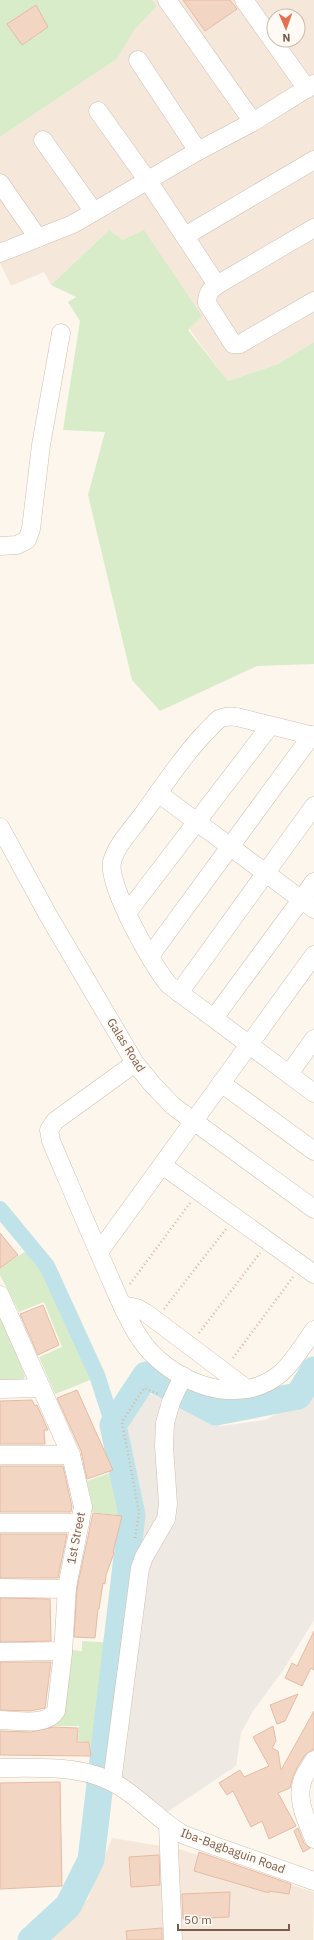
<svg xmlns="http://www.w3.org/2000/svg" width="314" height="1940" font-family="'IBM Plex Sans',sans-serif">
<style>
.residential{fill:#f5e8da;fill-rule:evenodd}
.industrial{fill:#efe9e4}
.green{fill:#d8ecc9}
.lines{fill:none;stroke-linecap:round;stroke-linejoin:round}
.canal{stroke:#bfe3e8;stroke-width:16}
.river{stroke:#bfe3e8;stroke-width:27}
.building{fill:#f3d5c3;stroke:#e6bba3}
.minor-casing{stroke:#d1beb0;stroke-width:19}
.path{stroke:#d9b8a5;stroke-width:2.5;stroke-dasharray:1 3;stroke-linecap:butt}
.minor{stroke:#fff;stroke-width:18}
.labels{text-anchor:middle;stroke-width:3.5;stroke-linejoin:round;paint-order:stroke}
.street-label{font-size:12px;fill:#7a5c4d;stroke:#fffaf3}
</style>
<rect width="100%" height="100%" fill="#fdf6ec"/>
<g class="residential">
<path d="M152,0H314V342L278,364L228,381L123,240L109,230L51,285L44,272L11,286L0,263V137L117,59L135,29L157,6ZM274,16H298V40H274Z"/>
<path d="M112,1838L179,1849L314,1892L313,1940H47L46,1937L88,1899Z"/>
</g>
<path class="industrial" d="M314,1390V1620L284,1669L253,1711L241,1733L236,1766L166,1813L128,1781L108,1771L141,1512L125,1423L144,1391L221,1426L265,1420L306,1400Z"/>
<g class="green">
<path d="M0,0H152L157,6L135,29L117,59L0,137Z"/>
<path d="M109,230L123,240L144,230L202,316L188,330L228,381L278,364L314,342V664L257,666L160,711L132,680L88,495L105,432L63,430L80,321L68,302L76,297L51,285Z"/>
<path d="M29,1249L45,1268L95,1378L55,1394L39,1357L62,1347L44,1302L19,1312L0,1275V1268Z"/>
<path d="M0,1313L25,1376L23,1381L0,1383Z"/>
<path d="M115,1471L124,1493L125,1516L91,1512L92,1504L87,1481Z"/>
<path d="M82,1641L114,1643L100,1762L91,1759L90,1742L78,1741L79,1726H47L65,1709L71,1650L82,1651Z"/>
</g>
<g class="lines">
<path class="canal" d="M0,1209L47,1266L97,1375L113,1425"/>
<path class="river" d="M31,1940L68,1906L91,1860L132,1515L113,1425L146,1375L216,1412L298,1396L314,1370"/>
</g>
<g class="building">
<path d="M183,0H230L237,9L205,31Z"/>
<path d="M36,5L48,27L22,45L7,24Z"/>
<path d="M0,1233L18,1255L0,1268Z"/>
<path d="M43,1305L59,1345L38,1355L20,1314Z"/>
<path d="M77,1390L113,1470L87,1479L81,1451L57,1398Z"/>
<path d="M32,1400L35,1406L37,1405L48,1430H44L45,1444H0V1401Z"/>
<path d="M0,1466H63L72,1507L71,1512H0Z"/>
<path d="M93,1513L122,1516L113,1552L114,1553L106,1575L105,1584L103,1583L99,1609H98L95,1638L74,1637L77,1588Z"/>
<path d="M0,1534H67L58,1578H0Z"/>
<path d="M0,1598L50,1599L51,1641L0,1642Z"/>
<path d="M314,1631V1670L311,1668L302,1686L285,1678L292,1663L297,1666Z"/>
<path d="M0,1662H51L45,1708L30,1711L0,1710Z"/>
<path d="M298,1694L285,1721L277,1724L270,1705Z"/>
<path d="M314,1711V1749L305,1755L298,1766L293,1776L290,1788L278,1793L296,1826L269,1839L262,1821L251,1827L233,1791L227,1795L219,1783L240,1770L244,1777L269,1766L253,1737L273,1726L276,1741L272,1748L278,1751L281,1770Z"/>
<path d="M53,1727L78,1728L77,1742H89L91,1756L0,1755V1731L31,1732Z"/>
<path d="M60,1782L62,1886L0,1889V1783Z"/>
<path d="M298,1828L304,1843L310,1848L303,1852L294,1831Z"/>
<path d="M199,1852L291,1884L289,1894L269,1891V1893L194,1871Z"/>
<path d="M159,1855L160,1885L131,1887L129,1857Z"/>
<path d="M230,1892L229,1917L183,1919L182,1894Z"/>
<path d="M162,1928V1940H127L126,1931Z"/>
</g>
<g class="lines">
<g class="minor-casing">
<g id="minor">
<path d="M167,0L253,122"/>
<path d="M244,0L307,89"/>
<path d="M138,60L198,151"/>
<path d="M98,111L148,181L217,285C210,290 207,294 207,303L233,344H240L314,301"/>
<path d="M43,140L94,212"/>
<path d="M0,183L38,238"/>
<path d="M185,236L314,160"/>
<path d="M0,253L73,224L198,151L253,122L314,84"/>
<path d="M217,285L314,228"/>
<path d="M0,546L17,545L27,540L31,529L41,445L61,333"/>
<path d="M314,736L237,717C231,716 225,716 219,719C214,723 209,729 204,734C181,758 163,787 143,814C133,828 116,845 112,862C107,885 153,967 169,985L314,1093"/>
<path d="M158,793L314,909"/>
<path d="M0,827L48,915L135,1063L152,1084L173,1106L314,1209"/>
<path d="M127,913L270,726"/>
<path d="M150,956L312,735"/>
<path d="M179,993L314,806"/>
<path d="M214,1018L314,882"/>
<path d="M135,1063L55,1121L49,1130L51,1141C69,1183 87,1226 106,1269C116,1291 125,1316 139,1337C166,1380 237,1411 281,1373C294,1361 304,1344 314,1330"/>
<path d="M289,1074L314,1039"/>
<path d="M221,1083L314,1151"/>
<path d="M162,1165L314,1274"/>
<path d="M99,1252L314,955"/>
<path d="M0,1295L71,1455L83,1507L67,1587L63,1653L56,1711C46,1727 17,1720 0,1720"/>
<path d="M122,1305L137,1308L146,1313L247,1389"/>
<path d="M0,1389L40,1388"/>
<path d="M0,1455H71"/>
<path d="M0,1523H80"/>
<path d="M0,1588L67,1589"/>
<path d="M0,1652L63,1651"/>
<path d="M314,1760C311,1766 306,1772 303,1779C295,1799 307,1821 314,1839"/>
<path d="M0,1768C41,1768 89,1764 124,1789C146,1804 161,1822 184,1835L314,1881"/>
<path d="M112,1782L140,1568L144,1557L166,1519L168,1504L164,1446L165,1423L171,1402L183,1376"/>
<path d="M168,1826L173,1940"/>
</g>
</g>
<g class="path">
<path d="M130,1284L190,1203"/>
<path d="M164,1309L226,1229"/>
<path d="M199,1333L260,1253"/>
<path d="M233,1358L293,1277"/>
<path d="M135,1538L139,1512L122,1422L144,1388L158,1394"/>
</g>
<use href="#minor" class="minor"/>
</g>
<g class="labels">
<g class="street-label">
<text transform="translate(126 1045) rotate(58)" y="4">Galas Road</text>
<text transform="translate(76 1538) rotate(-79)" y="4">1st Street</text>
<text transform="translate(233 1851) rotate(20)" y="4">Iba-Bagbaguin Road</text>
</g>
</g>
<g transform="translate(286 28) rotate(178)"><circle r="19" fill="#fffaf3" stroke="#cabbb1"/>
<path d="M0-3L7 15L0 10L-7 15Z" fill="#e76f51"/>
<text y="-6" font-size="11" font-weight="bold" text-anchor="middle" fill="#7a5c4d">N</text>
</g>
<path d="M178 1924v6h111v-6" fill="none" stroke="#7a5c4d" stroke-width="2"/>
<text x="184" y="1924" font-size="12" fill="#7a5c4d" stroke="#fffaf3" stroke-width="3" paint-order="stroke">50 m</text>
</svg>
